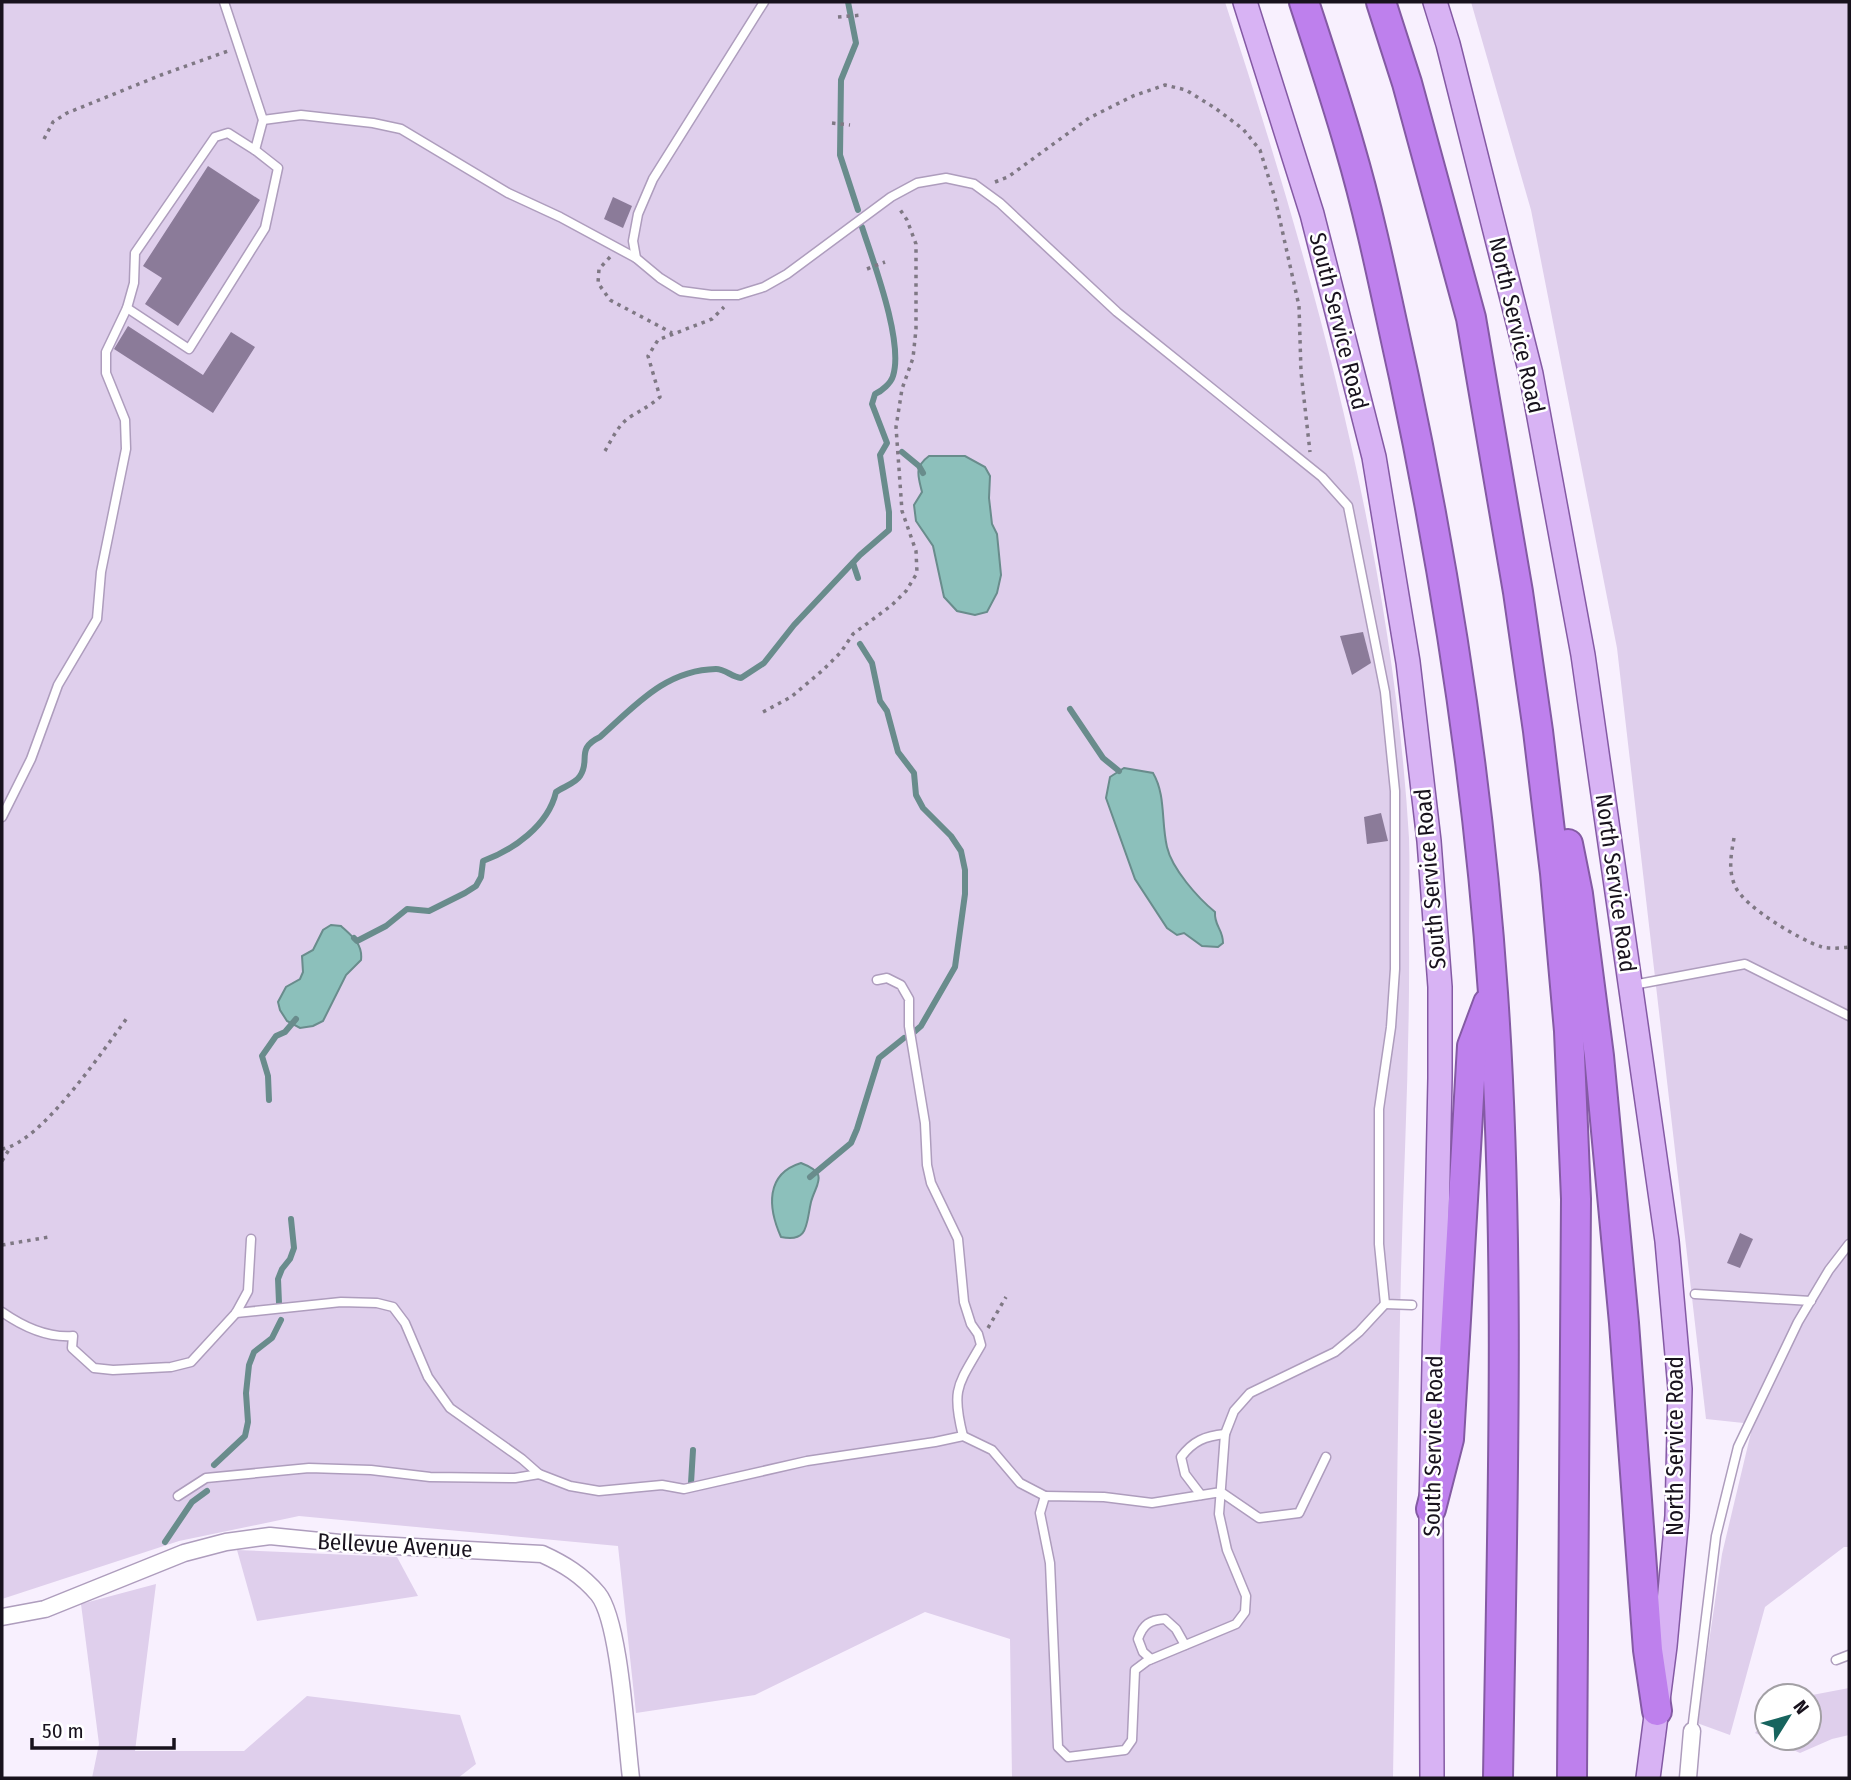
<svg xmlns="http://www.w3.org/2000/svg" width="1851" height="1780" font-family="'Fira Sans Condensed',sans-serif">
<style>
.green{fill:#dfcfec}
.water{fill:#8cc0bb;stroke:#698c8c;stroke-width:2}
.lines{fill:none;stroke-linecap:round;stroke-linejoin:round}
.stream{stroke:#698c8c;stroke-width:6}
.building{fill:#8b7b99}
.service-casing{stroke:#ae9dbd;stroke-width:11}
.minor-casing{stroke:#ae9dbd;stroke-width:19}
.primary-casing{stroke:#845aa4;stroke-width:26}
.motorway-casing{stroke:#845aa4;stroke-width:32}
.path{stroke:#7f7884;stroke-width:3.5;stroke-dasharray:3.5 5;stroke-linecap:butt}
.service{stroke:#fff;stroke-width:8}
.minor{stroke:#fff;stroke-width:16}
.primary{stroke:#d8b3f4;stroke-width:23}
.motorway{stroke:#be80ed;stroke-width:28}
.labels{text-anchor:middle;stroke-width:5;stroke-linejoin:round;paint-order:stroke}
.street-label{font-size:23px;fill:#18121d;stroke:#fff}
</style>
<rect width="100%" height="100%" fill="#f8f0fe"/>
<g class="green">
<path d="M2,2H1225C1314,273 1392,552 1409,838C1410,871 1409,905 1409,938C1410,1049 1404,1160 1401,1272C1397,1441 1396,1610 1393,1778H1012L1010,1639L925,1612L755,1695L636,1713L618,1546L299,1516L179,1541L2,1599Z"/>
<path d="M1471,2H1849V1547H1844L1765,1607L1730,1735L1697,1723L1722,1554L1753,1424L1706,1419L1617,648L1531,210Z"/>
<path d="M237,1550L397,1557L418,1596L257,1621Z"/>
<path d="M156,1584L135,1751H244L307,1696L460,1715L476,1764L458,1778H92L99,1744L81,1604Z"/>
<path d="M1849,1688V1735L1832,1739L1800,1753L1755,1733L1767,1719V1738H1809L1807,1696Z"/>
</g>
<g class="water">
<path d="M929,456H965L985,467L990,476L989,498L992,524L997,534L1001,575L997,593L987,612L975,615L957,611L944,597L933,546L916,521L914,505L922,492C918,476 914,467 929,456Z"/>
<path d="M1124,768L1153,773C1166,795 1161,822 1167,847C1172,869 1198,898 1215,912C1214,926 1223,929 1223,943L1218,947L1202,946L1184,933L1177,935L1167,928L1135,879L1106,798L1110,777Z"/>
<path d="M331,925L341,926C352,936 363,944 361,960L346,975L323,1021L313,1026L300,1028L287,1021L280,1010L278,1002L286,987L300,979L303,972L302,956L313,950L323,930Z"/>
<path d="M801,1163C830,1174 816,1183 811,1202C806,1224 809,1243 781,1237C768,1208 765,1174 801,1163Z"/>
</g>
<g class="lines">
<g class="stream">
<path d="M848,2L856,43L841,80L840,155L858,210"/>
<path d="M902,452L919,466L923,473"/>
<path d="M853,563L858,578"/>
<path d="M860,644L872,663L880,701L887,711L898,752L914,773L916,795L923,808L951,836L961,851L965,870V894L955,967L921,1026L913,1033"/>
<path d="M1070,709L1103,758L1119,771"/>
<path d="M354,938L357,941L386,926L407,909L429,911L465,893L476,886L481,877L483,861C513,850 548,826 556,792C563,787 576,783 580,776C591,760 575,749 600,737C635,706 665,670 716,669C725,669 732,677 741,678L764,663L794,625L860,555L889,530V512L880,455L887,443L872,404L875,394C882,391 891,383 893,376C904,342 873,261 862,227"/>
<path d="M269,1100L268,1076L262,1056L276,1036L285,1032L296,1019"/>
<path d="M810,1177L851,1143L857,1129L879,1058L904,1038"/>
<path d="M279,1303L278,1279L282,1269L290,1259L294,1248L291,1219"/>
<path d="M214,1465L245,1436L248,1422L246,1393L249,1365L254,1352L272,1338L281,1320"/>
<path d="M691,1483L693,1450"/>
<path d="M165,1542L192,1502L207,1491"/>
</g>
</g>
<g class="building">
<path d="M208,166L260,200L178,326L145,304L162,278L143,266Z"/>
<path d="M613,197L632,206L623,228L604,219Z"/>
<path d="M128,326L203,375L231,332L255,347L213,413L114,349Z"/>
<path d="M1363,632L1371,663L1352,675L1340,636Z"/>
<path d="M1381,813L1388,841L1367,844L1364,817Z"/>
<path d="M1740,1233L1753,1239L1740,1268L1727,1263Z"/>
</g>
<g class="lines">
<g class="service-casing">
<g id="service">
<path d="M764,2L653,179L638,214L633,241L636,258L660,278L681,291L711,295H738L764,287L787,274L891,197L917,183L946,178L974,184L1000,203L1117,312L1322,477L1348,506L1385,692L1395,791V969L1391,1027L1379,1109V1244L1385,1304L1412,1305"/>
<path d="M263,120L301,115L373,123L401,129L508,193L560,217L636,258"/>
<path d="M127,308L189,349L265,228L278,168L255,150"/>
<path d="M2,817L31,759L58,685L97,619L101,572L126,449L125,420L106,373V352L127,308L134,283L135,253L215,137L228,133L255,150L263,120L224,2"/>
<path d="M877,980L887,978L901,985L909,999V1026L925,1123L927,1165L931,1183L958,1239L964,1302L971,1324L978,1334L981,1345C958,1385 951,1389 963,1436"/>
<path d="M1633,985L1745,964L1849,1016"/>
<path d="M1695,1294L1811,1301"/>
<path d="M2,1312C22,1326 48,1338 73,1336L72,1348L94,1368L113,1370L171,1367L191,1362L236,1313L248,1291L251,1239"/>
<path d="M236,1313L341,1302L377,1303L393,1307L405,1323L428,1377L450,1408L522,1459L539,1474"/>
<path d="M1326,1457L1299,1513L1259,1518L1221,1492L1152,1503L1104,1497L1045,1496L1040,1513L1050,1563L1058,1747L1068,1757L1125,1750L1132,1740L1135,1670L1147,1661L1236,1624L1245,1612L1246,1596L1227,1550L1219,1514L1225,1434L1234,1411L1250,1393L1335,1352L1359,1332L1385,1304"/>
<path d="M1201,1495L1185,1474L1181,1457C1193,1441 1205,1436 1225,1434"/>
<path d="M178,1496L206,1478L309,1468L371,1470L430,1477L515,1478L539,1474L570,1486L599,1491L662,1485L684,1489L807,1461L935,1442L963,1436L992,1450L1020,1483L1045,1496"/>
<path d="M1151,1659L1143,1652L1138,1639C1143,1624 1150,1620 1165,1619L1176,1629L1185,1645"/>
<path d="M1836,1660L1849,1655"/>
<path d="M1692,1731L1716,1536L1738,1447L1798,1322L1829,1270L1849,1244"/>
</g>
</g>
<g class="minor-casing">
<g id="minor">
<path d="M2,1617L45,1609L184,1553L226,1542L270,1536L340,1543L542,1554C564,1564 582,1575 598,1594C620,1621 626,1739 631,1778"/>
<path d="M1688,1778L1692,1731"/>
</g>
</g>
<g class="primary-casing">
<g id="primary">
<path d="M1245,2L1312,214L1374,457L1408,662L1429,841L1440,987V1078L1431,1509L1432,1778"/>
<path d="M1435,2L1448,44L1531,374L1583,655L1667,1241L1680,1389L1677,1516L1665,1646L1648,1778"/>
</g>
</g>
<g class="motorway-casing">
<g id="motorway">
<path d="M1304,2C1320,51 1336,99 1350,148C1372,223 1387,301 1404,377C1447,580 1479,786 1493,993C1511,1255 1502,1516 1498,1778"/>
<path d="M1381,2L1407,83L1471,318L1518,592L1538,731L1555,873L1569,1031L1576,1199L1572,1778"/>
<path d="M1568,844L1578,894L1599,1056L1624,1323L1648,1650L1657,1711"/>
<path d="M1431,1509L1449,1439L1472,1046L1488,1003"/>
</g>
</g>
<g class="path">
<path d="M838,17L863,15"/>
<path d="M832,123L850,125"/>
<path d="M44,139L53,122L67,113L161,75L228,51"/>
<path d="M995,182L1008,177L1089,118L1133,96L1165,85L1186,90L1215,108L1243,129L1260,150L1275,198L1299,306L1301,372L1310,452"/>
<path d="M610,257L599,269L598,283L610,300L672,333"/>
<path d="M867,269L885,262"/>
<path d="M605,451C612,439 618,425 630,417C641,410 650,406 660,397L648,356L658,340L712,319L724,307"/>
<path d="M763,712L791,697L823,670L841,652L853,634L892,605L906,591L917,573L916,551L902,511L896,427L902,389L913,358L916,329V244L907,220L899,208"/>
<path d="M1734,838C1731,855 1728,870 1735,886C1744,907 1800,940 1822,947C1830,949 1841,948 1849,947"/>
<path d="M2,1149C41,1143 104,1049 127,1018"/>
<path d="M2,1161L10,1148"/>
<path d="M2,1245L49,1237"/>
<path d="M988,1328L1006,1297"/>
</g>
<use href="#service" class="service"/>
<use href="#minor" class="minor"/>
<use href="#primary" class="primary"/>
<use href="#motorway" class="motorway"/>
</g>
<g class="labels">
<g class="street-label">
<text transform="translate(1339 321) rotate(76)" y="8">South Service Road</text>
<text transform="translate(1517 325) rotate(77)" y="8">North Service Road</text>
<text transform="translate(1430 879) rotate(-95)" y="8">South Service Road</text>
<text transform="translate(1616 883) rotate(82)" y="8">North Service Road</text>
<text transform="translate(1433 1446) rotate(-89)" y="8">South Service Road</text>
<text transform="translate(1675 1446) rotate(-90)" y="8">North Service Road</text>
<text transform="translate(395 1545) rotate(3)" y="8">Bellevue Avenue</text>
</g>
</g>
<rect width="1851" height="1780" fill="none" stroke="#18121d" stroke-width="7"/>
<g transform="translate(1788 1717) rotate(53)"><circle r="33" fill="#ffffff" stroke="#a3a0a5" stroke-width="2"/>
<path d="M0-5L12 26L0 18L-12 26Z" fill="#17645e"/>
<text y="-10" font-size="19" font-weight="bold" text-anchor="middle" fill="#18121d">N</text>
</g>
<path d="M32 1738v10h142v-10" fill="none" stroke="#18121d" stroke-width="3.5"/>
<text x="42" y="1738" font-size="21" fill="#18121d" stroke="#ffffff" stroke-width="5" paint-order="stroke">50 m</text>
</svg>
